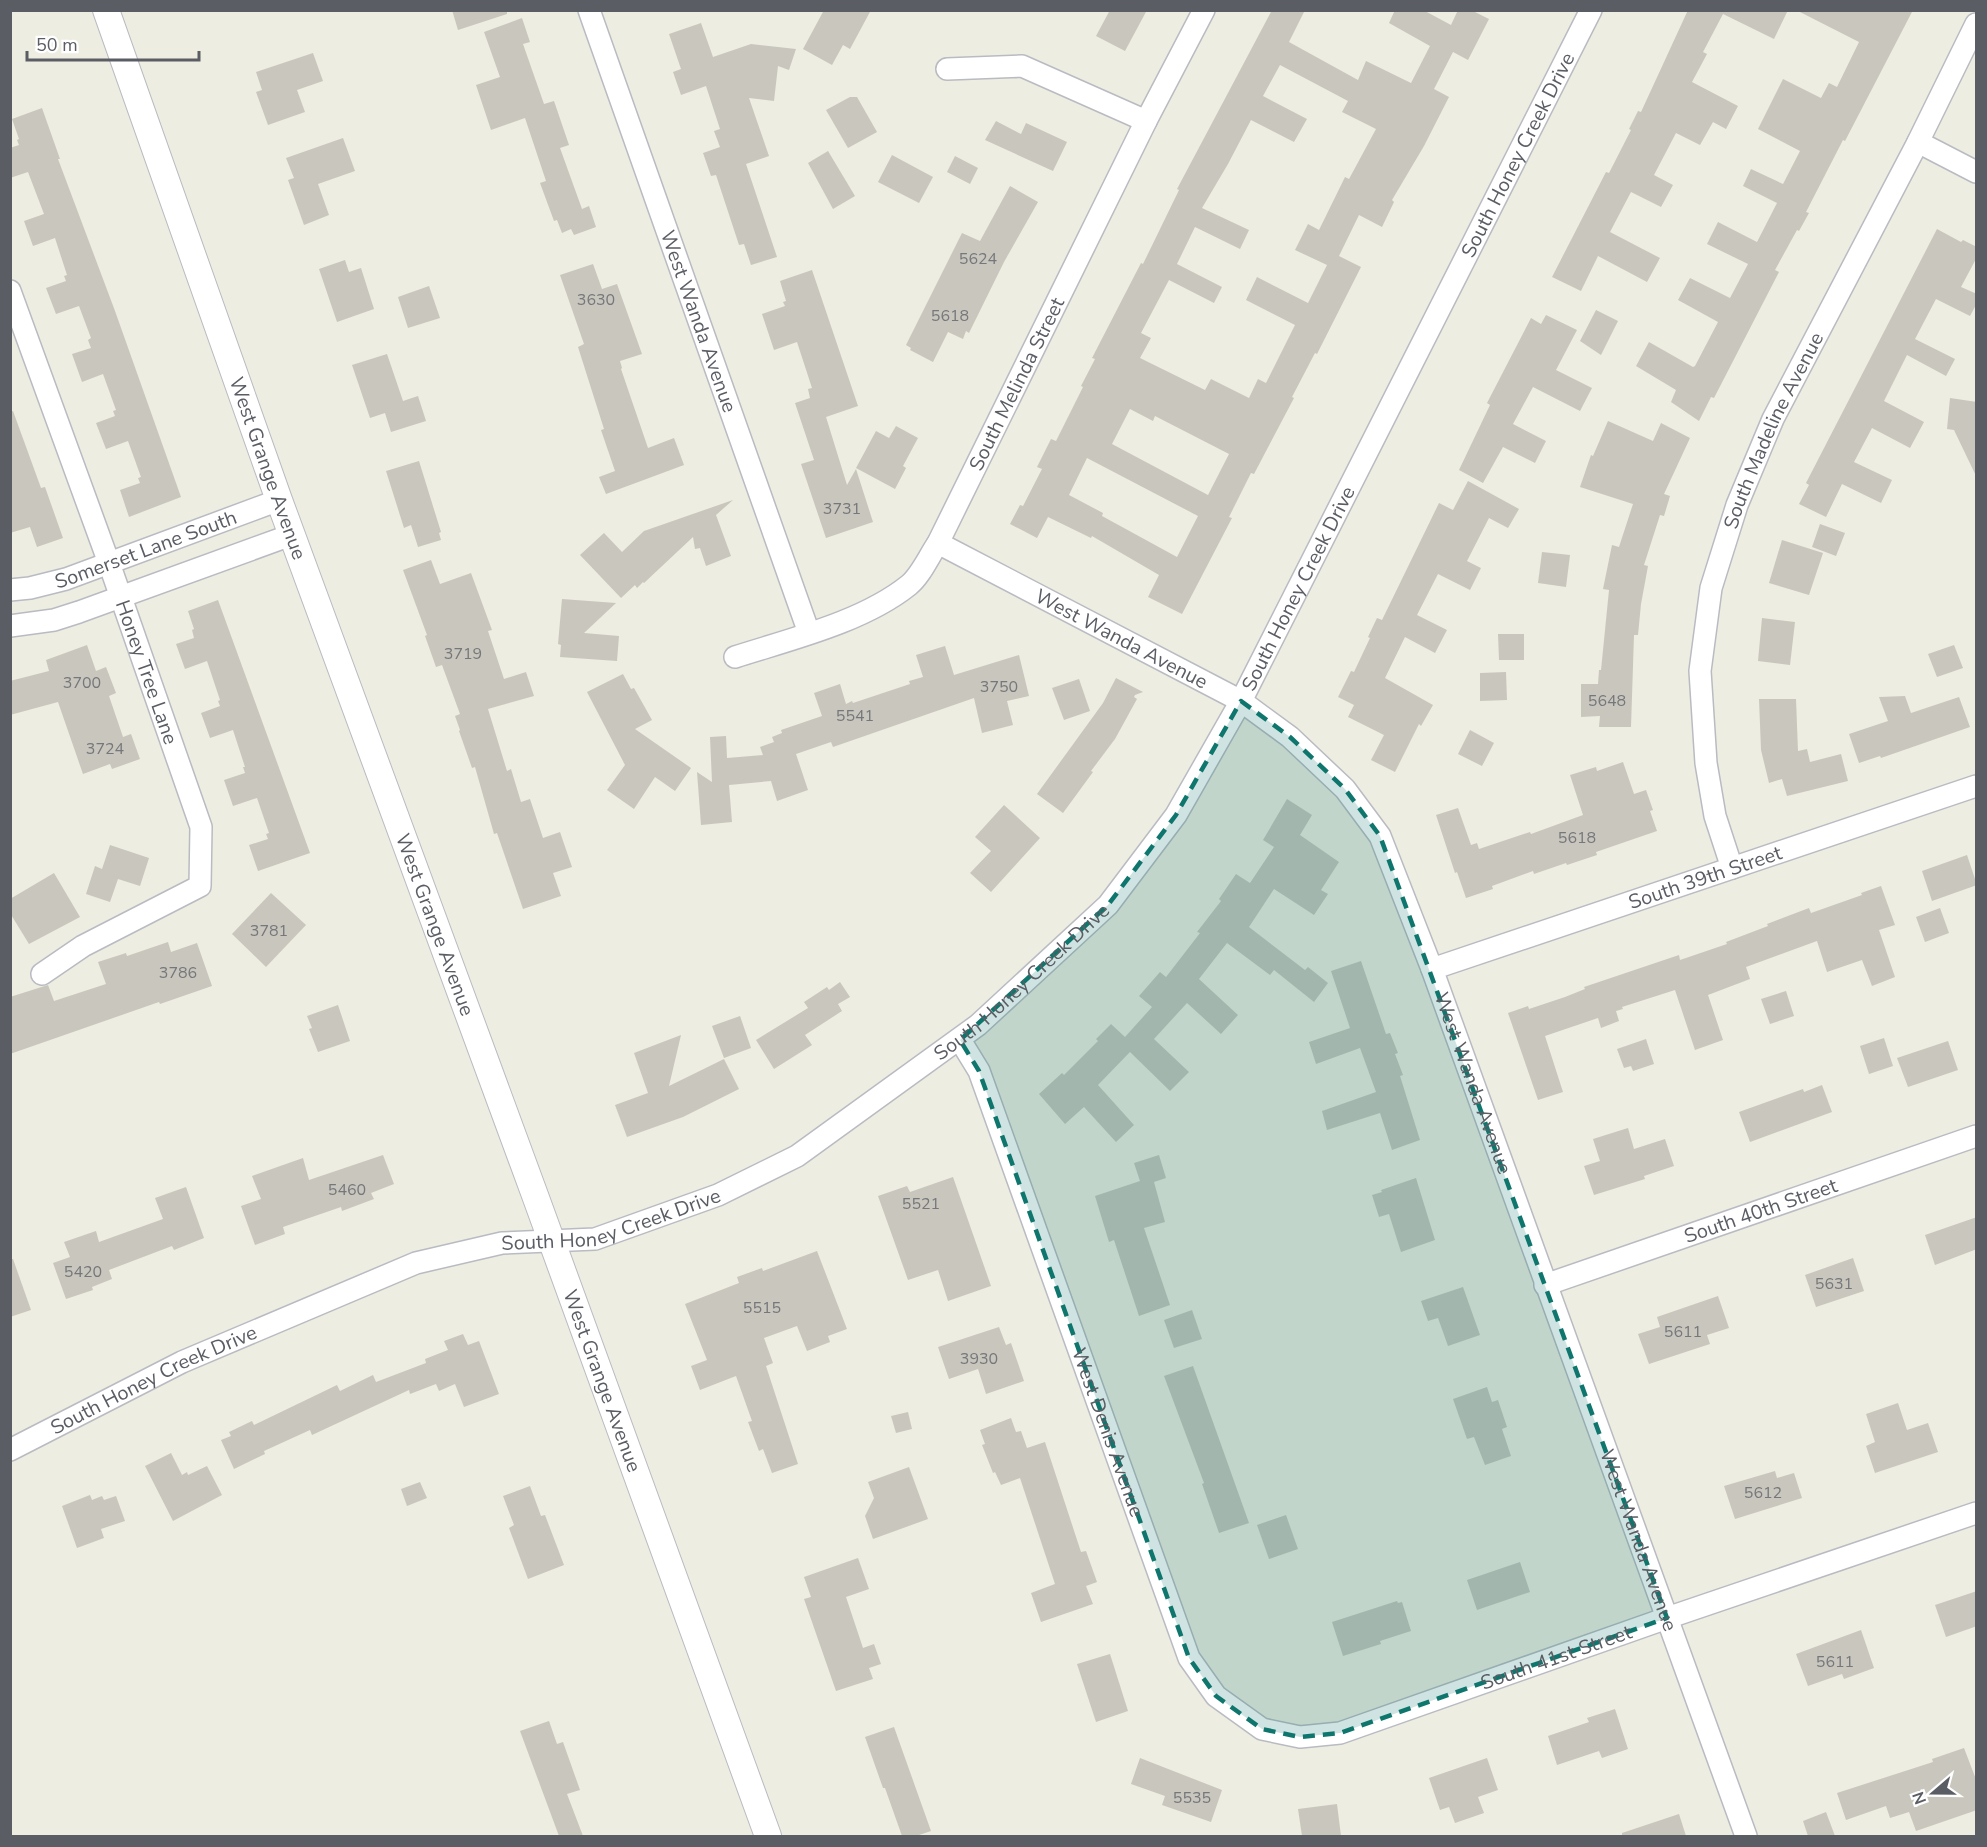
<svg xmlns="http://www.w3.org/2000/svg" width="1987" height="1847" font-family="'Nunito Sans',sans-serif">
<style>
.building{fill:#c9c6be;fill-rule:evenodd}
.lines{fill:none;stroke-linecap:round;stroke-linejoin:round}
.minor-casing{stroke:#b9bbc2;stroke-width:24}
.tertiary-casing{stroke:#b9bbc2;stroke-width:28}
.minor{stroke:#fff;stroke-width:21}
.tertiary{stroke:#fff;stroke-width:26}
.marked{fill:#0f766e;fill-opacity:0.2;stroke:#0f766e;stroke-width:4.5;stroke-dasharray:12 8;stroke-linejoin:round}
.labels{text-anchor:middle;stroke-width:5;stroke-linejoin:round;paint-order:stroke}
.number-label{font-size:16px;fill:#76777a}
.street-label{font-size:20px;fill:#5a5d64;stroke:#fff}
</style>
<rect width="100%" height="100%" fill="#eeede1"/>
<g class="building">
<path d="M452,10H507V14L458,30Z"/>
<path d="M824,10H871L850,49L843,45L832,65L803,49Z"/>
<path d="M1110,10H1147L1125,51L1096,36Z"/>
<path d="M1272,10H1305L1289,42L1358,80L1366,61L1411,83L1430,46L1389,23L1395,10H1423L1451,25L1458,10H1471L1489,19L1468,60L1453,52L1434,89L1449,97L1424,146L1392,200L1394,202L1382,227L1359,215L1339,256L1361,267L1317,354L1315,353L1292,397L1294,398L1254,474L1251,473L1229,517L1232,518L1182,614L1148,597L1159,575L1092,536L1091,538L1048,517L1037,538L1010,524L1020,505L1023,506L1042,469L1037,467L1051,439L1056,441L1083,387L1081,386L1095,359L1092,358L1141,263L1143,264L1179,190L1177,189ZM1280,65L1348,101L1342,112L1376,129L1349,179L1345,177L1319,230L1308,224L1295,250L1327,265L1308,303L1257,277L1246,300L1295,325L1266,383L1258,379L1249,398L1211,379L1205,390L1140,358L1151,338L1141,333L1169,280L1214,303L1222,287L1177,264L1195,227L1240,249L1249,230L1202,208L1228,164L1251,120L1294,142L1307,119L1263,96ZM1130,409L1153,421L1155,416L1229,454L1208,495L1112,444ZM1087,458L1198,516L1177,557L1102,516L1103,513L1069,495Z"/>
<path d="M1688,10H1788L1774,39L1723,14L1703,52L1707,54L1692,82L1738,106L1726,129L1713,122L1700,145L1676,133L1654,175L1673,185L1661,207L1631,192L1610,232L1660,258L1647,282L1598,256L1581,291L1552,277L1606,172L1609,173L1631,130L1629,129L1638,111L1641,112Z"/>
<path d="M1796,10H1913L1845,141L1843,140L1806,212L1809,213L1799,231L1797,230L1775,270L1779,272L1714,398L1711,397L1699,421L1671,402L1676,390L1636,366L1649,342L1693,367L1695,366L1718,322L1678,300L1690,278L1730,298L1748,264L1707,244L1718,222L1757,242L1777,203L1743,186L1751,169L1783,184L1800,151L1758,129L1783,79L1821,98L1829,83L1837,87L1859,42Z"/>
<path d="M522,18L530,42L523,44L544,104L554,101L569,145L560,148L582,209L589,206L596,227L574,235L571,229L562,233L557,220L554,221L540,183L546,181L525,118L491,130L476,85L500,77L484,32Z"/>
<path d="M701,23L713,57L751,44L796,49L789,70L778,66L774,101L749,98L769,156L746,164L777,257L751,265L744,244L739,245L716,175L711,176L703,153L720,147L714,131L720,129L706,86L681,95L673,72L681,69L669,34Z"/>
<path d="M313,53L323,81L297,90L305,112L268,125L256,92L262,90L256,72Z"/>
<path d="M850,97H857L877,132L848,148L826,110Z"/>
<path d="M42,108L60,159H58L115,311L181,497L129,517L120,490L140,483L138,478L141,477L128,441L106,449L96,423L115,416L113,411L116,410L103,374L82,382L72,354L91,348L88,340L91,338L79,306L56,314L46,288L66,281L64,276L67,275L55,238L33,246L24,221L44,214L28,172L10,178V148L19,145L17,140L19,139L12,119Z"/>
<path d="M996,121L1021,134L1026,123L1067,142L1053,171L985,140Z"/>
<path d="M343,138L355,171L318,184L329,215L304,225L288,180L294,178L286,158Z"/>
<path d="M828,151L855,196L833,209L808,163Z"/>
<path d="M892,155L933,177L919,203L878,182Z"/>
<path d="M955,156L978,168L970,184L947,172Z"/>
<path d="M1010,186L1038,202L1004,262L969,333L966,331L963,339L948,332L933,362L910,350L911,348L906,345L962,233L980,241Z"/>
<path d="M1937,229L1961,242L1963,240L1977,247V257L1961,287L1977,294V303L1970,316L1936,299L1915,339L1955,359L1946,376L1907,355L1884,401L1924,422L1910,448L1872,428L1854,462L1892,480L1881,503L1842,484L1826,517L1799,504L1809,485L1806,483Z"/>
<path d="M345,260L349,272L361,268L374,309L337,322L319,269Z"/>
<path d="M593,264L602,289L617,284L642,354L620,361L622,368L621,369L648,448L674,438L684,465L606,494L599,477L615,471L601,430L604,429L578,347L584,344L560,275Z"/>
<path d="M812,270L858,406L826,417L847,485L856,469L873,522L826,538L801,464L814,460L795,403L810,398L808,389L812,388L797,342L774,350L762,314L785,306L783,302L786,301L780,281Z"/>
<path d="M429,286L440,318L408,328L398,297Z"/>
<path d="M1596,310L1618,321L1601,355L1580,341Z"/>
<path d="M1546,315L1577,330L1556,370L1592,388L1580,411L1533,387L1513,424L1546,441L1535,463L1503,447L1483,483L1459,470L1490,405L1487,403L1531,318L1541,324Z"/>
<path d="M387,354L403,401L418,396L426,421L391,432L385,413L370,418L352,365Z"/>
<path d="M1950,398L1977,402V478L1954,430L1947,429Z"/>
<path d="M13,411L41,488L45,487L63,538L37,547L30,527L10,533V412Z"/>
<path d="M1608,421L1653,441L1661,423L1690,438L1664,494L1670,496L1664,516L1660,515L1644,565L1648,566L1641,604L1638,635H1634L1631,727H1599L1600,716L1581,717V684H1598L1599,670H1601L1609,590L1603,589L1612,545L1619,547L1633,504L1580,487L1591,455L1593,456Z"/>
<path d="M896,426L918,438L903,466L906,468L895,489L856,468L876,431L889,438Z"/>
<path d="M419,461L441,532L439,533L441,540L418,547L411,525L404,528L386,471Z"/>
<path d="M1468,481L1519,509L1508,528L1489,518L1467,561L1481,568L1470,590L1438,574L1417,615L1447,630L1435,653L1405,637L1385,678L1433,705L1421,726L1419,724L1395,772L1371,760L1384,735L1348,717L1354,705L1338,697L1351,671L1354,672L1370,638L1368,637L1377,618L1382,620L1439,503L1453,510Z"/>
<path d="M733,500L716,515L731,556L706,566L700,548L695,549L693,537L644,583L643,582L637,588L635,585L621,598L580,555L604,533L622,552L644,531Z"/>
<path d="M1820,524L1845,533L1836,556L1812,547Z"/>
<path d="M1782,540L1823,553L1809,595L1769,583Z"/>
<path d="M1542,552L1570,555L1566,587L1538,583Z"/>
<path d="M431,560L440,584L471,573L492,630L488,631L504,679L526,672L534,696L488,709L507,771L511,769L521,802L530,799L543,838L560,832L572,867L553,873L561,896L523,909L497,833L494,834L475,767L472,768L459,731L460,730L455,716L460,714L442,665L436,667L425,636L427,635L403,570Z"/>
<path d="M562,599L616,603L584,633L619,636L617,661L560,657L561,645L558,644Z"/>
<path d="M218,600L310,853L258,871L249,845L268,839L266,834L269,833L257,798L233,806L224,780L245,773L243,767H245L233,730L210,738L201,713L220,706L218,701L220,700L207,661L185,669L176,644L194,638L192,630L194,629L188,611Z"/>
<path d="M1762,618L1795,622L1790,665L1758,661Z"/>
<path d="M1498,634H1524V660H1499Z"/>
<path d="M87,645L96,671L106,667L116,693L109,696L123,737L131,734L140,759L112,769L110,764L83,774L58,702L10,715V681L49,671L46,660Z"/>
<path d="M1954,645L1963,668L1937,677L1928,654Z"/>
<path d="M945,646L954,675L1019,655L1029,696L1007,701L1013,725L982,733L974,698L833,747L831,742L796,754L808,790L777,801L771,781L729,785L732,822L701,825L697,772L712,782L710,737L726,736L727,758L763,755L760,747L774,742L772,737L782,733L781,730L822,716L814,693L840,684L846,704L852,701L853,703L910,684L909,681L923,677L916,655Z"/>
<path d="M1506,672L1507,700L1480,701V673Z"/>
<path d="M623,674L631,689L634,688L652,720L635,729L691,768L675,791L655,777L634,809L607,790L625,765L587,692Z"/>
<path d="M1116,678L1143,692L1135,695L1134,697L1137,699L1115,739L1091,771L1093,772L1063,813L1037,794L1103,703Z"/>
<path d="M1079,679L1090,711L1064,720L1052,688Z"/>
<path d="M1905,696L1911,713L1959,697L1970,727L1881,758L1880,756L1859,763L1849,734L1888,721L1879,697Z"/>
<path d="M1759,699H1796L1798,751L1807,749L1810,762L1841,754L1848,781L1787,796L1782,779L1769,783L1761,750Z"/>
<path d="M1470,730L1494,743L1482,766L1458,754Z"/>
<path d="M1623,762L1634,794L1646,790L1653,810L1650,811L1657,831L1596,852L1597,855L1567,865L1566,863L1534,874L1533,871L1492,886L1493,889L1466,898L1457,872L1455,873L1436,815L1458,808L1471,845L1477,843L1479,849L1530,832L1531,834L1583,815L1570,775L1596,767L1597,771Z"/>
<path d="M1287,799L1312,815L1300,835L1339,862L1321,890L1328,894L1314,915L1274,889L1249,927L1305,970L1308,967L1328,983L1314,1002L1274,970L1270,975L1227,943L1199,979L1238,1015L1221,1034L1187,1003L1154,1039L1189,1072L1170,1091L1130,1052L1098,1085L1134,1125L1116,1142L1084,1107L1065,1124L1039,1094L1062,1073L1064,1075L1098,1041L1096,1039L1111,1024L1125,1037L1152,1007L1139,996L1160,972L1166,977L1200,933L1197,932L1221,901L1219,899L1236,874L1250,883L1274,847L1263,840Z"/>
<path d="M1004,805L1040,838L991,892L970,873L991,851L975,837Z"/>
<path d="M110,845L149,858L140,886L118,879L110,902L86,894L95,866L102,869Z"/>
<path d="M1967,855L1977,885L1932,901L1922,871Z"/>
<path d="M54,873L80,917L29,944L10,913V899Z"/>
<path d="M1881,886L1895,925L1879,930L1895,977L1872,986L1862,960L1827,972L1817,941L1746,967L1750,979L1708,995L1723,1040L1695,1050L1675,990L1622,1007L1623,1009L1616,1011L1619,1021L1601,1028L1598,1018L1545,1036L1563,1092L1538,1100L1508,1013L1528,1006L1529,1009L1565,997L1585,989L1584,987L1679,955L1680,960L1727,944L1726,942L1768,926L1767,924L1809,908L1811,913L1862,895L1861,893Z"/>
<path d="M271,893L306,925L266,967L232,934Z"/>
<path d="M1940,908L1949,933L1925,942L1916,917Z"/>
<path d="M168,942L171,952L197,943L212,986L160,1004L159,1002L10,1054V997L48,985L54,1001L106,984L98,962L126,953L127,956Z"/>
<path d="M1361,961L1386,1034L1390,1033L1398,1053L1395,1054L1403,1075L1400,1076L1420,1140L1392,1150L1380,1113L1327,1130L1322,1111L1376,1092L1360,1048L1316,1064L1309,1042L1350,1028L1331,971Z"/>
<path d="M840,982L850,997L838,1004L842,1011L805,1035L812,1045L774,1069L756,1040L808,1008L804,1002L827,987L829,990Z"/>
<path d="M1786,991L1794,1016L1770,1024L1761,999Z"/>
<path d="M338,1005L350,1041L318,1052L309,1029L312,1028L307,1016Z"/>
<path d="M740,1016L751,1048L724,1058L712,1026Z"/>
<path d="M681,1035L669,1086L724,1059L739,1089L683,1117L627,1137L615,1105L648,1093L634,1053Z"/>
<path d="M1884,1038L1893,1066L1869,1074L1860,1046Z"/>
<path d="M1646,1039L1654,1064L1633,1071L1631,1066L1624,1068L1617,1049Z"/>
<path d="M1948,1041L1958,1070L1908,1087L1897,1058Z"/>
<path d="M1822,1085L1832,1112L1750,1142L1739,1112L1803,1089L1804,1092Z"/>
<path d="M1628,1128L1634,1149L1665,1139L1674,1166L1644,1176L1645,1179L1594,1195L1584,1166L1600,1161L1593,1139Z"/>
<path d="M383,1155L394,1184L371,1193L374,1199L342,1211L341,1207L283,1227L285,1234L255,1245L241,1206L261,1199L252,1176L303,1158L309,1180Z"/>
<path d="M1159,1155L1166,1178L1154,1182L1165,1222L1144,1228L1170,1305L1139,1316L1114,1240L1109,1242L1095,1196L1140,1181L1134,1163Z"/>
<path d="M953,1177L991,1286L948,1301L938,1270L908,1280L878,1196L907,1186L910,1192Z"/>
<path d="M1416,1178L1435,1240L1401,1252L1389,1214L1379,1217L1372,1195L1382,1192L1381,1190Z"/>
<path d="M186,1187L204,1238L174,1250L172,1246L109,1270L112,1279L92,1287L93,1290L66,1299L53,1263L70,1257L64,1242L96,1231L99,1242L163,1219L155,1198Z"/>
<path d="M1977,1217V1249L1935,1265L1925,1235Z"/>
<path d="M817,1251L847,1329L828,1336L830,1342L807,1351L797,1326L764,1338L773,1363L766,1366L798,1464L772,1473L763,1449L759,1451L748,1422L752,1421L736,1376L700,1390L691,1366L707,1360L685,1304L739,1283L737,1277L762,1268L763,1271Z"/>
<path d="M1853,1258L1864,1291L1816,1307L1805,1275Z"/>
<path d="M10,1259H13L31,1310L10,1317Z"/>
<path d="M1463,1287L1480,1335L1448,1346L1438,1318L1428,1321L1421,1301Z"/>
<path d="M1718,1296L1729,1328L1707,1335L1710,1344L1649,1364L1638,1334L1660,1327L1657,1317Z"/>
<path d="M1192,1310L1202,1339L1174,1348L1164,1320Z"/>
<path d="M999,1327L1006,1345L1011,1343L1024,1381L986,1394L978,1369L949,1379L938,1347Z"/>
<path d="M463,1334L468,1345L479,1341L499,1394L464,1407L455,1384L439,1391L436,1384L410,1394L409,1390L312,1435L310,1430L264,1451L265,1454L234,1469L221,1440L231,1436L229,1432L252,1421L254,1425L337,1385L340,1391L373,1375L376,1382L426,1363L425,1359L448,1350L444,1341Z"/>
<path d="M1193,1366L1249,1523L1219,1533L1202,1484L1204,1483L1164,1376Z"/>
<path d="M1487,1387L1492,1402L1498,1400L1507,1427L1502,1429L1511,1456L1485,1465L1474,1437L1467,1439L1453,1399Z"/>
<path d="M1898,1403L1907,1430L1928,1423L1938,1452L1875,1473L1866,1446L1875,1442L1866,1414Z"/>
<path d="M908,1412L912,1429L896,1433L891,1416Z"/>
<path d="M1011,1418L1016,1432L1021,1431L1027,1448L1045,1442L1081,1552L1086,1551L1097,1582L1086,1586L1093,1604L1041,1622L1031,1593L1055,1584L1020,1478L1001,1485L995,1472L993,1473L982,1445L985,1444L980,1430Z"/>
<path d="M171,1453L182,1475L187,1472L188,1475L207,1466L222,1495L173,1521L145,1466Z"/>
<path d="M909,1467L928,1519L873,1539L865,1516L874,1498L868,1482Z"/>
<path d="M1775,1471L1777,1478L1794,1473L1802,1498L1735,1519L1724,1486Z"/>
<path d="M420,1482L427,1498L407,1506L401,1489Z"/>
<path d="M530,1486L541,1516L545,1515L564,1565L528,1579L509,1528L514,1525L503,1496Z"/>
<path d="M90,1495L92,1500L102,1496L104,1500L116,1496L125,1521L101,1529L104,1538L77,1548L62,1506Z"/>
<path d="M1286,1515L1298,1549L1269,1559L1257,1525Z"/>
<path d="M858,1558L869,1589L846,1597L863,1648L874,1644L881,1664L869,1668L873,1679L836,1691L804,1599L811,1597L804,1577Z"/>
<path d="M1520,1562L1530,1592L1477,1610L1467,1580Z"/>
<path d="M1977,1591V1626L1946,1637L1935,1605Z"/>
<path d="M1397,1601L1398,1603L1402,1602L1411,1631L1380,1641L1381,1644L1343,1656L1332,1622Z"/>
<path d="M1861,1630L1874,1668L1844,1679L1842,1674L1808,1686L1796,1654Z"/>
<path d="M1110,1654L1128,1711L1096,1722L1077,1664Z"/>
<path d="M1615,1709L1628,1749L1602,1758L1599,1751L1557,1765L1548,1736L1589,1722L1587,1718Z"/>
<path d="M549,1721L557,1744L563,1742L580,1790L567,1794L583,1836H559L520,1731Z"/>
<path d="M894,1727L931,1831L916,1836H902L885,1788H883L865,1737Z"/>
<path d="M1964,1748L1977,1782V1810L1916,1831L1909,1812L1890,1818L1886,1806L1846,1820L1837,1793L1933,1762L1932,1759Z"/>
<path d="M1140,1758L1222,1790L1211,1822L1162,1805L1165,1796L1131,1784Z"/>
<path d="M1487,1758L1498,1790L1478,1797L1484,1813L1455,1823L1449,1807L1440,1810L1429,1778Z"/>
<path d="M1337,1804L1341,1836H1302L1298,1809Z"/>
<path d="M1826,1812L1835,1836H1808L1803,1821Z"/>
<path d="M1679,1814L1686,1836H1622V1833Z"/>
</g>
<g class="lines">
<g class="minor-casing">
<g id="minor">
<path id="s1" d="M589,10L809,633"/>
<path d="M947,69L1022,66L1146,121"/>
<path d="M1918,142L1976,172"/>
<path id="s2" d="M10,291L109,563L201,827L200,886L83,946L42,974"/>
<path id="s3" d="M938,543L1241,701L1290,737L1345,789L1380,836L1432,969L1746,1836"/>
<path id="s4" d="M10,590L30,588L66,579L279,500"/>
<path d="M10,626L54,620L79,612L291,535"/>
<path id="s5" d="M735,657C791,639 863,622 909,585C921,575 929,556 938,543L1146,121L1204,10"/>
<path id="s6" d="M1732,868L1715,816L1706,763L1700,671L1711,588L1737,505L1773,419L1918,142L1976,24"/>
<path id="s7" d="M1432,969L1976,786"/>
<path id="s8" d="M960,1040L979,1071L1189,1658L1216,1696L1262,1729L1300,1737L1340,1733L1667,1618L1976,1513"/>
<path id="s9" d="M1545,1285L1976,1136"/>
<path id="s10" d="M10,1450L182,1362L416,1263L502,1243L595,1239L718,1195L797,1156L978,1025L1108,905L1176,815L1241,701L1591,10"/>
</g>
</g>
<g class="tertiary-casing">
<g id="tertiary">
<path id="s11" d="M106,10L279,500L536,1198L768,1836"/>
</g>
</g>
<use href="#minor" class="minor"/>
<use href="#tertiary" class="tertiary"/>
</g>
<path class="marked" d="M1241,701L1290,737L1345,789L1380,836L1667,1618L1340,1733L1300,1737L1262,1729L1216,1696L1189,1658L979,1071L960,1040L1108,905L1176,815Z"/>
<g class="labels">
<g class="number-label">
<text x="978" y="264">5624</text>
<text x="596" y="305">3630</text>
<text x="950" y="321">5618</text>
<text x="842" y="514">3731</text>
<text x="463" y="659">3719</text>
<text x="82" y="688">3700</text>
<text x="999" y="692">3750</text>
<text x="1607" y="706">5648</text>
<text x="855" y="721">5541</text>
<text x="105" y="754">3724</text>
<text x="1577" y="843">5618</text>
<text x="269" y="936">3781</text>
<text x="178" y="978">3786</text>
<text x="347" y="1195">5460</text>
<text x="921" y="1209">5521</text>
<text x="83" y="1277">5420</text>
<text x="1834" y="1289">5631</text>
<text x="762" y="1313">5515</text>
<text x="1683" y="1337">5611</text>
<text x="979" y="1364">3930</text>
<text x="1763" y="1498">5612</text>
<text x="1835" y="1667">5611</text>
<text x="1192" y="1803">5535</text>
</g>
<g class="street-label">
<text dy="7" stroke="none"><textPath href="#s10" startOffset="2104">South Honey Creek Drive</textPath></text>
<text dy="7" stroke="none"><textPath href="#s1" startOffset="330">West Wanda Avenue</textPath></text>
<text dy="7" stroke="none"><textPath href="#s5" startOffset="418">South Melinda Street</textPath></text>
<text dy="7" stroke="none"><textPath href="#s6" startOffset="454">South Madeline Avenue</textPath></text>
<text dy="7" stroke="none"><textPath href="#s11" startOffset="486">West Grange Avenue</textPath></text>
<text dy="7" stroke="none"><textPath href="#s4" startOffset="142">Somerset Lane South</textPath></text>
<text dy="7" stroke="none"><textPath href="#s10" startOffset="1618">South Honey Creek Drive</textPath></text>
<text dy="7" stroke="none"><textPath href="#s3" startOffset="207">West Wanda Avenue</textPath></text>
<text dy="7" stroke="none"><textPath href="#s2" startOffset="405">Honey Tree Lane</textPath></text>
<text dy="7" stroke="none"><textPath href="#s7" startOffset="288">South 39th Street</textPath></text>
<text dy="7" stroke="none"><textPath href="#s11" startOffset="972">West Grange Avenue</textPath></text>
<text dy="7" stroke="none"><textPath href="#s10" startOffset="1132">South Honey Creek Drive</textPath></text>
<text dy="7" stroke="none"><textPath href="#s3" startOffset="801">West Wanda Avenue</textPath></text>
<text dy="7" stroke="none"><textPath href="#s9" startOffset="228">South 40th Street</textPath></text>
<text dy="7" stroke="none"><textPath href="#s10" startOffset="648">South Honey Creek Drive</textPath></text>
<text dy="7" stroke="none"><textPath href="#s10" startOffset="160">South Honey Creek Drive</textPath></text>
<text dy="7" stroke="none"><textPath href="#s11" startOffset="1458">West Grange Avenue</textPath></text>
<text dy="7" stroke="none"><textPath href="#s8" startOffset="420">West Denis Avenue</textPath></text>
<text dy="7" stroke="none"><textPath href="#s3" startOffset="1287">West Wanda Avenue</textPath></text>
<text dy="7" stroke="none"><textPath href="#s8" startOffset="1071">South 41st Street</textPath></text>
</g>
</g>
<rect width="1987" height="1847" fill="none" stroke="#5a5d64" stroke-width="24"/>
<g transform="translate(1933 1793) rotate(250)" stroke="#ffffff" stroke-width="4.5" paint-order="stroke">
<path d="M0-4.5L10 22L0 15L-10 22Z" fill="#5a5d64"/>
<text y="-9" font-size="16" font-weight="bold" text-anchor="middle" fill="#5a5d64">N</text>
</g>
<path d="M27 51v9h172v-9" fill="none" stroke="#5a5d64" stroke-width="3"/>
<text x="36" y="51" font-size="18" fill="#5a5d64" stroke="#ffffff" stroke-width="4.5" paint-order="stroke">50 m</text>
</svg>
